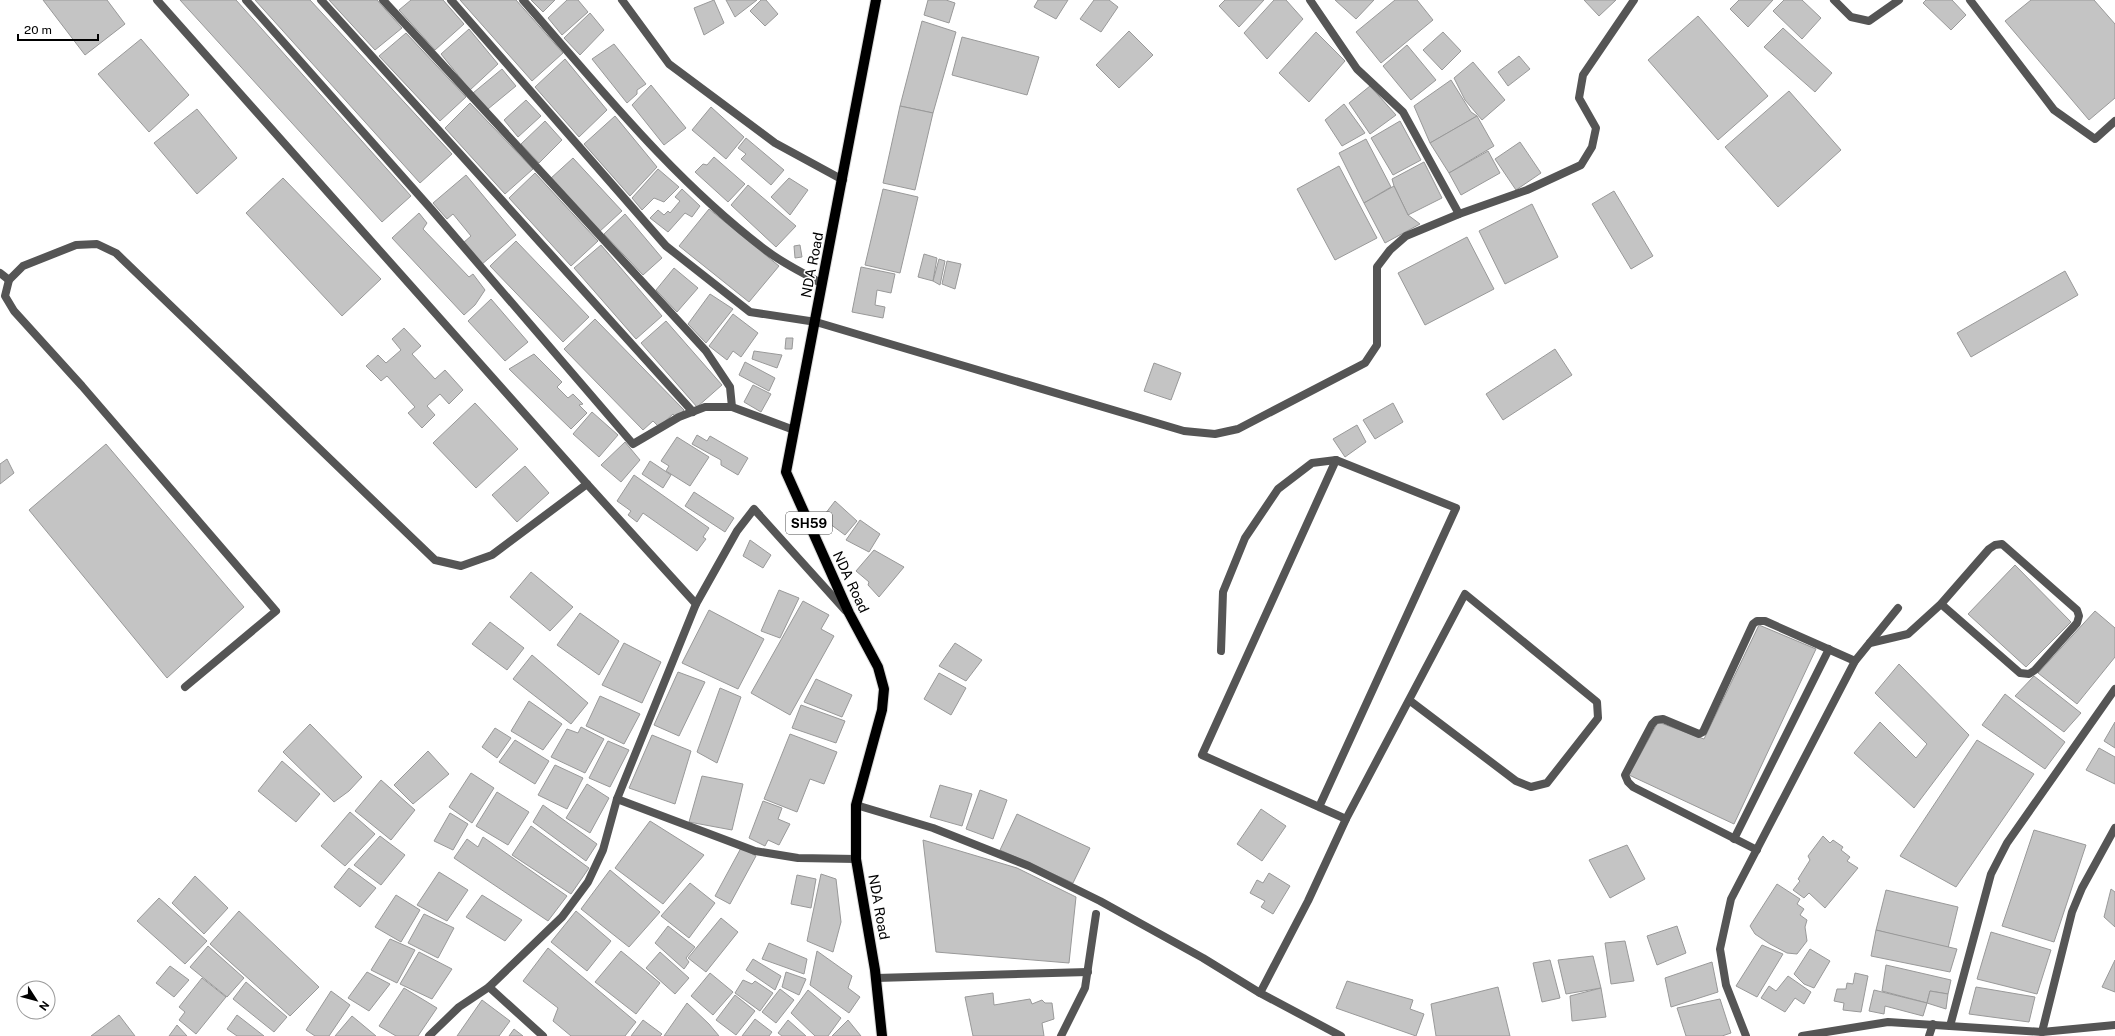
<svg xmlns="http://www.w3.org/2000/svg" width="2115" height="1036" font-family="'Public Sans',sans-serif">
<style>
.building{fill:#c4c4c4;stroke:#999}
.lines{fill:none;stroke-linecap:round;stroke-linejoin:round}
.primary-casing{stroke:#dbdbdb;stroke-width:12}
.lane{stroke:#555;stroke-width:8}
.street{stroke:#555;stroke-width:8}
.primary{stroke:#000;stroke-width:10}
.labels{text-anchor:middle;stroke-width:3;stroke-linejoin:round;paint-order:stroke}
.shield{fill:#fff;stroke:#4c4c4c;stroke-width:1}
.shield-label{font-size:13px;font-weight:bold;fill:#000}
.street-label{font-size:14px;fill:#000;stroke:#fff}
</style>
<rect width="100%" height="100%" fill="#fff"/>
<g class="building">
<path d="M43,0H107L125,24L85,55Z"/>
<path d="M180,0H236L411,196L382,222Z"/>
<path d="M255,0H310L452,154L420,183Z"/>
<path d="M329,0H377L402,28L375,50Z"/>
<path d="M411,0H443L464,24L435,50L399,10Z"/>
<path d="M460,0H516L563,53L532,81Z"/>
<path d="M531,0H555L543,12Z"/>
<path d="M567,0H578L588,12L562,35L548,18Z"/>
<path d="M714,0L724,23L704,35L694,8Z"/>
<path d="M726,0H757L735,17Z"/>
<path d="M761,0H766L778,14L765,26L750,11Z"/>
<path d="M928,0H946L955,3L949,23L924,15Z"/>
<path d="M1038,0H1068L1056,19L1034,7Z"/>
<path d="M1094,0H1109L1118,7L1101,32L1080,19Z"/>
<path d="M1225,0H1264L1239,27L1219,6Z"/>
<path d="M1274,0H1286L1303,19L1267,59L1244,33Z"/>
<path d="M1335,0H1374L1356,19Z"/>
<path d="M1395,0H1417L1433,20L1381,63L1356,32Z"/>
<path d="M1584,0H1616L1599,16Z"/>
<path d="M1739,0H1773L1748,27L1730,9Z"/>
<path d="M1784,0H1802L1821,18L1802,39L1773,11Z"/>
<path d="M1926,0H1952L1966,15L1951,30L1923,3Z"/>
<path d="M2031,0H2094L2115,24V98L2089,120L2005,21Z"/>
<path d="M590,13L604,30L580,55L564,38Z"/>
<path d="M1698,16L1768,96L1718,140L1648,60Z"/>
<path d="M922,21L956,32L933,113L900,106Z"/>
<path d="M1783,28L1832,73L1815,92L1764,47Z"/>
<path d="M469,29L498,64L470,90L441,54Z"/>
<path d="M1129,31L1153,55L1119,88L1096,65Z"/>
<path d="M1316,32L1345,61L1309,102L1279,73Z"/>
<path d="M1443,32L1461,51L1442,70L1423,50Z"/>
<path d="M406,33L466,97L440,121L379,56Z"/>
<path d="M962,37L1039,57L1027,95L952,75Z"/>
<path d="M141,39L189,95L149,132L98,74Z"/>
<path d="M614,44L646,84L637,90V94L627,103L592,59Z"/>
<path d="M1407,45L1436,80L1411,100L1383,66Z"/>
<path d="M1519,56L1530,69L1508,86L1498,72Z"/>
<path d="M565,59L607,110L579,137L535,87Z"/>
<path d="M1473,62L1505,100L1482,120L1465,100L1454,78Z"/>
<path d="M502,69L516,86L488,109L473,93Z"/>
<path d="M1451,80L1471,112L1477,116L1430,143L1414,106Z"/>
<path d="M651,85L686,128L664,145L632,105Z"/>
<path d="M1370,86L1396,115L1370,134L1349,103Z"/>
<path d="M1789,91L1841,150L1778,207L1725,147Z"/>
<path d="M526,100L541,116L518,137L504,120Z"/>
<path d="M470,103L533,169L505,194L445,128Z"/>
<path d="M1344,104L1365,133L1342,146L1325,120Z"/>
<path d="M900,106L933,113L915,190L883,183Z"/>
<path d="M711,107L744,137L726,159L692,130Z"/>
<path d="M197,109L237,158L197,194L154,143Z"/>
<path d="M615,116L657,167L630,196L584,144Z"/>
<path d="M1477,116L1494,146L1449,173L1430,143Z"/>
<path d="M545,121L562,140L539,163L521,144Z"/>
<path d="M1400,121L1421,160L1393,175L1371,138Z"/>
<path d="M746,138L784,170L771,185L741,159L746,154L738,148Z"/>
<path d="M1366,139L1391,187L1364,203L1339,153Z"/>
<path d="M1520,142L1541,173L1516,190L1495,159Z"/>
<path d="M1488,151L1500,173L1461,195L1449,173Z"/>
<path d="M714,157L745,184L728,202L695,172L703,164L707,165Z"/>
<path d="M573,158L622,211L599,232L550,179Z"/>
<path d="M1424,162L1442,198L1408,215L1394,186L1392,179Z"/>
<path d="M1339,166L1377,238L1335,260L1297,189Z"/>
<path d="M658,169L679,187L664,202L654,198L642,210L632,198Z"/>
<path d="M535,173L598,241L571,266L509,198Z"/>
<path d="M466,175L516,235L481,265L463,243L471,236L453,214L447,219L433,203Z"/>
<path d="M283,178L381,279L342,316L246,213Z"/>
<path d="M789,178L808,190L790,215L771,197Z"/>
<path d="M748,185L796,226L776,247L731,205Z"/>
<path d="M1394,186L1408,215L1420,224L1385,243L1364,203Z"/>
<path d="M682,189L700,206L692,217L685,213L668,232L650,218L658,210L664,215L668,211L670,213L680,201L675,197Z"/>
<path d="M883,189L918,197L900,273L865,265Z"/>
<path d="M1614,191L1653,256L1631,269L1592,204Z"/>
<path d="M1532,204L1558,257L1505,284L1479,231Z"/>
<path d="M709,209L779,266L749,302L679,246Z"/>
<path d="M419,213L427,223L423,229L469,277L473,274L485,290L475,305L464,315L392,238Z"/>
<path d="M625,214L662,258L643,275L604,234Z"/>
<path d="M1467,237L1494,289L1425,325L1398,273Z"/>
<path d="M516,241L589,317L563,342L490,266Z"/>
<path d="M601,245L662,316L636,339L574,268Z"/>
<path d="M800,245L802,257L795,258L794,246Z"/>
<path d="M924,254L937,258L933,281L918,277Z"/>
<path d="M939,259L945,261L940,285L933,281Z"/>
<path d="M947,261L961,264L955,289L942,284Z"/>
<path d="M861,267L895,274L891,293L877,290L875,305L885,307L883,318L852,312Z"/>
<path d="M674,268L698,288L677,312L656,290Z"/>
<path d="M2065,271L2078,295L1971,357L1957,333Z"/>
<path d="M710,294L733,309L706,343L688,324Z"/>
<path d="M491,299L528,342L505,361L468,321Z"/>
<path d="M733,314L758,333L741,357L733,351L727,360L709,346Z"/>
<path d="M595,319L684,410L676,418L673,414L659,427L653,421L643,430L564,349Z"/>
<path d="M666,321L722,385L697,407L641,343Z"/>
<path d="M404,328L421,346L412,354L435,379L445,370L463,390L449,404L440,394L427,406L435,415L422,428L408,413L415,407L387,376L381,381L366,366L378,355L386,363L401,350L392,339Z"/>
<path d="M786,338H793L792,349H785Z"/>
<path d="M1555,349L1572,375L1503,420L1486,394Z"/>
<path d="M754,351L782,355L777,368L752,359Z"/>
<path d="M534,354L562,382L557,387L568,398L573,394L583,404L579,405L587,413L571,429L509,369Z"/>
<path d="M745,362L775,378L769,391L739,375Z"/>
<path d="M1154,363L1181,373L1171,400L1144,391Z"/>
<path d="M753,385L771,394L761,412L744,402Z"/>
<path d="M475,403L518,449L476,488L433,443Z"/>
<path d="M1393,403L1403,422L1375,439L1363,420Z"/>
<path d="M592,412L618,435L599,457L573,434Z"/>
<path d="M1357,425L1366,442L1345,457L1333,439Z"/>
<path d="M697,435L707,441L710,436L748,458L738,475L721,465V460L692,444Z"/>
<path d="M677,437L709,457L690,486L666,471L669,466L661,461Z"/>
<path d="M625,442L640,460L621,482L601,465Z"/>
<path d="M106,444L244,607L167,678L29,510Z"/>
<path d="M7,459L14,473L0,484V464Z"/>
<path d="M650,461L671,475L663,488L642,474Z"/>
<path d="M525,466L549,493L517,522L492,495Z"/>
<path d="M634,475L709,528L703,537L706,539L697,551L643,513L637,522L628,515L631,511L617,501Z"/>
<path d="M694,492L734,518L725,532L685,506Z"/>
<path d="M835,501L857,521L845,535L822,518Z"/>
<path d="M860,520L880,534L869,552L846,540Z"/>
<path d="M750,540L771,555L763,568L743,556Z"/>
<path d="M874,550L904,567L879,597L868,585L869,582L856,571Z"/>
<path d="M2015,565L2071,622L2026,667L1968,614Z"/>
<path d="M531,572L573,607L550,631L510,597Z"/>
<path d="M779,590L799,598L780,638L761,631Z"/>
<path d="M803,601L829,615L821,629L834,636L790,715L751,693Z"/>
<path d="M709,610L764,639L738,689L682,663Z"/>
<path d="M2095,611L2115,628V657L2077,704L2038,673Z"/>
<path d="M580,613L619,641L599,675L557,645Z"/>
<path d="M490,622L524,648L507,670L472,644Z"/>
<path d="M1759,625L1816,649L1734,824L1629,775L1658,722L1704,739Z"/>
<path d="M624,643L661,662L642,703L602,685Z"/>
<path d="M955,643L982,660L966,681L939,666Z"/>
<path d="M532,655L588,703L571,724L513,679Z"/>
<path d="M1899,664L1969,735L1914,808L1854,753L1880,722L1916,758L1927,744L1875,693Z"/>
<path d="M678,672L705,682L679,736L654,725Z"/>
<path d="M939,673L966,688L951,715L924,699Z"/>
<path d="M2034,676L2081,713L2064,732L2015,696Z"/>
<path d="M816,679L852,695L842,717L804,702Z"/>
<path d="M720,688L741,697L717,763L697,752Z"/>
<path d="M2005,694L2065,742L2045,769L1982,725Z"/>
<path d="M600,696L640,714L624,744L586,726Z"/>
<path d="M529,701L562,724L543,750L511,731Z"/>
<path d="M801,705L845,721L836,743L792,728Z"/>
<path d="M2115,722V748L2104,741Z"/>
<path d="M310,724L362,777L349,791L334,802L283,752Z"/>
<path d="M581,727L604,739L585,773L551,757L567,729L578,733Z"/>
<path d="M495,728L511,738L497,758L482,747Z"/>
<path d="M790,734L837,752L824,784L810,779L797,812L764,799Z"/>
<path d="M652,735L691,751L675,804L629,788Z"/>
<path d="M515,740L549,761L535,784L499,762Z"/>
<path d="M1977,740L2034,774L1956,887L1900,856Z"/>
<path d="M608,741L629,750L610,787L589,778Z"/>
<path d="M2099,748L2115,757V784L2086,770Z"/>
<path d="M428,751L449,774L413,804L394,785Z"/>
<path d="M282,761L320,794L296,822L258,791Z"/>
<path d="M555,765L583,778L567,809L538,795Z"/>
<path d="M471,773L494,788L472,823L449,807Z"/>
<path d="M702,776L743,784L732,830L689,822Z"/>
<path d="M381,780L415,810L391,840L355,811Z"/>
<path d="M587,784L609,798L590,833L566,818Z"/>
<path d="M940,785L972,794L962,826L930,817Z"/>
<path d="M980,790L1007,800L993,839L966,829Z"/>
<path d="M497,792L529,812L508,845L476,826Z"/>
<path d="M763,801L782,808L778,819L790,824L779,845L768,840L765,846L749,838Z"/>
<path d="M543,805L597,844L586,861L533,822Z"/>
<path d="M1261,809L1286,826L1262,861L1237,844Z"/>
<path d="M350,812L375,834L345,866L321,846Z"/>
<path d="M450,813L468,824L453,850L434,841Z"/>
<path d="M1017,814L1090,848L1073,883L1000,850Z"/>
<path d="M650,821L704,855L663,904L615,868Z"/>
<path d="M531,826L589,868L571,894L512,855Z"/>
<path d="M2034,830L2086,845L2054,942L2002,926Z"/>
<path d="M380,836L405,855L381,885L354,865Z"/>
<path d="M1823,836L1830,843L1833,840L1843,847L1841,850L1850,857L1847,861L1858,868L1825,908L1809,893L1804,898L1793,890L1800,881L1798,879L1810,860L1808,856Z"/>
<path d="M483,837L567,896L548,921L454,858L467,839L478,847Z"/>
<path d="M923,840L1017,868L1076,897L1069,963L936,952Z"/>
<path d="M1627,845L1645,879L1610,898L1589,860Z"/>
<path d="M741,848L756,856L730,904L715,896Z"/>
<path d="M349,868L376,888L360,907L334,887Z"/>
<path d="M610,870L660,912L629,947L581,909Z"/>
<path d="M439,872L468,890L447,921L417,905Z"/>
<path d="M1269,873L1290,886L1273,914L1261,907L1265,901L1250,893L1257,880L1263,883Z"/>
<path d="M821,874L836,879L841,922L833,952L807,941Z"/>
<path d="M797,875L816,879L811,908L791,904Z"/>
<path d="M195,876L228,908L204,934L172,903Z"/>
<path d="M690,883L715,903L689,938L661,916Z"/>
<path d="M1777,884L1800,899L1797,904L1804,909L1800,915L1807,920L1805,927L1807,941L1797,954L1787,953L1770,944L1755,934L1750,926Z"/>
<path d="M2111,889L2115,892V927L2104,917Z"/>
<path d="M1886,890L1958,907L1948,948L1876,930Z"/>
<path d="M396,895L420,910L401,942L375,927Z"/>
<path d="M482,895L522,920L505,941L466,917Z"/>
<path d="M159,898L207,941L185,964L137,921Z"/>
<path d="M239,911L319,987L290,1016L210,944Z"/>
<path d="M576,911L611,941L587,971L551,942Z"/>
<path d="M424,914L454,928L438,958L408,943Z"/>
<path d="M721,918L738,932L706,972L688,958Z"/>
<path d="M668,926L695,947L686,958L689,962L684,969L655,943Z"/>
<path d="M1677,926L1686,953L1657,965L1647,936Z"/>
<path d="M1876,930L1957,949L1950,972L1871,956Z"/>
<path d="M1991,932L2051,950L2037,994L1977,979Z"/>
<path d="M390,939L415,950L397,983L371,970Z"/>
<path d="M1625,941L1634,981L1611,984L1605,943Z"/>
<path d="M769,943L807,959L804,974L762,959Z"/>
<path d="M1762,945L1783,954L1757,997L1736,986Z"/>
<path d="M208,946L244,978L227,997L190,967Z"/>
<path d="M548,948L636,1022L625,1036H571L553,1021L558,1008L523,981Z"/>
<path d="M1810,949L1830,961L1814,988L1804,984L1794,974Z"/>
<path d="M621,951L660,983L636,1014L595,982Z"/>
<path d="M817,951L852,976L848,988L860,997L849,1013L810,985Z"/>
<path d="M419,952L452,969L432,999L400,984Z"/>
<path d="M660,952L689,978L675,994L646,968Z"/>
<path d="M1593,956L1601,988L1566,994L1558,960Z"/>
<path d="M753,959L781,976L775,990L746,970Z"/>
<path d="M1550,960L1560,998L1542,1002L1533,963Z"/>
<path d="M2115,960V992L2102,987Z"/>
<path d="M1712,962L1718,992L1671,1007L1665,978Z"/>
<path d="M1886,965L1951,980L1948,994L1930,991L1927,1003L1882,991Z"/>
<path d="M170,966L189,980L174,997L156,983Z"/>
<path d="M367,972L390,984L369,1011L348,998Z"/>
<path d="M786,972L806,979L799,995L782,987Z"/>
<path d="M710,973L733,992L713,1015L691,996Z"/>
<path d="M1855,973L1868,976L1861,1012L1843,1010L1844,1003L1834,1001L1837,989H1846L1847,983L1853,984Z"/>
<path d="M1788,976L1811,992L1804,1004L1795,998L1785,1012L1761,998L1769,986L1776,991Z"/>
<path d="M202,978L226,997L196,1034L179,1020L185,1012L179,1007Z"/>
<path d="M743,980L752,984L755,981L773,993L760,1011L735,993Z"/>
<path d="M1347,981L1413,1000L1410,1009L1424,1014L1416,1036L1336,1008Z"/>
<path d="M246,982L287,1017L274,1032L233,999Z"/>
<path d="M1498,987L1510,1036H1436L1431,1004Z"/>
<path d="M1976,987L2035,997L2029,1022L1969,1014Z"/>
<path d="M404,988L437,1008L418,1036H396L379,1026Z"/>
<path d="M1601,988L1606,1017L1572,1021L1570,996Z"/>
<path d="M780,989L794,1000L776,1023L762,1012Z"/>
<path d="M808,990L841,1018L828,1036H815L791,1013Z"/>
<path d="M1874,990L1927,1003L1923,1016L1885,1006L1884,1014L1869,1011Z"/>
<path d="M331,991L350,1005L329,1036H315L306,1030Z"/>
<path d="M1930,991L1948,994L1946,1009L1927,1003Z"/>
<path d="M993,993L994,1005L1030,999L1032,1004L1042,1000L1045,1003H1052L1054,1019L1042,1023L1044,1036H973L965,997Z"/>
<path d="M735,995L755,1011L736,1035L716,1020Z"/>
<path d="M1720,999L1731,1033L1722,1036H1686L1677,1008Z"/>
<path d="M482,1000L510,1021L499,1036H457Z"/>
<path d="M687,1003L709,1024L719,1036H664Z"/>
<path d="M119,1015L135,1036H91Z"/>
<path d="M237,1015L264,1036H237L227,1029Z"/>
<path d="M352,1016L376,1036H335Z"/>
<path d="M755,1019L772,1032L769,1036H742Z"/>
<path d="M643,1020L662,1034L660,1036H631Z"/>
<path d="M788,1020L806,1036H782L778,1033Z"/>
<path d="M848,1020L861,1036H832Z"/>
<path d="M177,1025L187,1036H169Z"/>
<path d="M514,1029L523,1036H509Z"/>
</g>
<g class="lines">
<g class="primary-casing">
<path id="primary" d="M876,0L786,472L849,613L878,667L884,689L882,710L856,805V859L875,970L882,1036"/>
</g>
<g class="lane">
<path d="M1834,0L1851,17L1869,21L1899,0"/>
<path d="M1970,0L2054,110L2095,139L2115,121"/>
<path d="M1221,651L1223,592L1245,538L1278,489L1312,463L1336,460"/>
<path d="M1319,807L1456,508L1336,460L1202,755L1346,819"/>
<path d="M1260,993L1308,901L1346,819L1465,594L1597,702L1598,718L1547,783L1531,787L1516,781L1409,700"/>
</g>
<g class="street">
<path d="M157,0L587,484L696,604L617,799L603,850L588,882L562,917L489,987L459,1007L429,1036"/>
<path d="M246,0L432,210L633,444L679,417L705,407H732L794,430"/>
<path d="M321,0L693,412"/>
<path d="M383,0L706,351L730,387L732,407"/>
<path d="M451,0L666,246L750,312L816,322L1184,431L1215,434L1238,429L1365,363L1377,345V267L1390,250L1406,236L1459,214L1527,190L1581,165L1592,147L1596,128L1579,98L1583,75L1634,0"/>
<path d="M523,0C600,88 674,181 767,251C784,264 804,273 822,284"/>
<path d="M622,0L669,64L775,143L843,180"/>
<path d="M1310,0L1357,69L1403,112L1459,214"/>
<path d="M0,273L9,280"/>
<path d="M696,604L737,531L754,509L845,610"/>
<path d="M1870,643L1908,634L1941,604L1989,549L1995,545L2002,544L2077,610L2079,616L2077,623L2035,670L2029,674L2020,673L1941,604"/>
<path d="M185,687L276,611L82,386L14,311L5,296L9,280L23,266L76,245L97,244L116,253L435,560L461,566L492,555L587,484"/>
<path d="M617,799L755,851L798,858L856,859"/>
<path d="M856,805L933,828L1029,866L1100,901L1203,958L1260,993L1341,1036"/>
<path d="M1734,839L1829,649"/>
<path d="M1757,850L1633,787L1628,782L1625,775L1652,724L1656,720L1663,719L1699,734L1703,732L1753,624L1757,621H1765L1855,661"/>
<path d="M876,978L1088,972"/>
<path d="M489,987L543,1036"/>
<path d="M1950,1026L1991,874L2007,843L2115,689"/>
<path d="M2042,1032L2072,912L2082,888L2115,828"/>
<path d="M1061,1036L1085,988L1096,914"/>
<path d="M1746,1036L1726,985L1720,949L1731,899L1855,661L1898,608"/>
<path d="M1802,1036L1888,1022L2042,1032L2115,1025"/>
<path d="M1929,1036L1933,1024"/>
</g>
<use href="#primary" class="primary"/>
</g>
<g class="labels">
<rect class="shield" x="786" y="512" width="46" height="22" rx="3"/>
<g class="shield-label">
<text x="809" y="528">SH59</text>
</g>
<g class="street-label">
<text transform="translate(812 265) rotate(-79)" y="5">NDA Road</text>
<text transform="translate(851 582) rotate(65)" y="5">NDA Road</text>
<text transform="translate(879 907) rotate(80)" y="5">NDA Road</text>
</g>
</g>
<g transform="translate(36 1000) rotate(126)"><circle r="19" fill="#ffffff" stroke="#999999"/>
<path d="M0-3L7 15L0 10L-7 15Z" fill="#000000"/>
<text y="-6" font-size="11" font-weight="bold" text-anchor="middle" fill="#000000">N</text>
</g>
<path d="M18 34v6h80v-6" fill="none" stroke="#000000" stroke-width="2"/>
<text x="24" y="34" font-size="12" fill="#000000" stroke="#ffffff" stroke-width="3" paint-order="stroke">20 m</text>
</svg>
